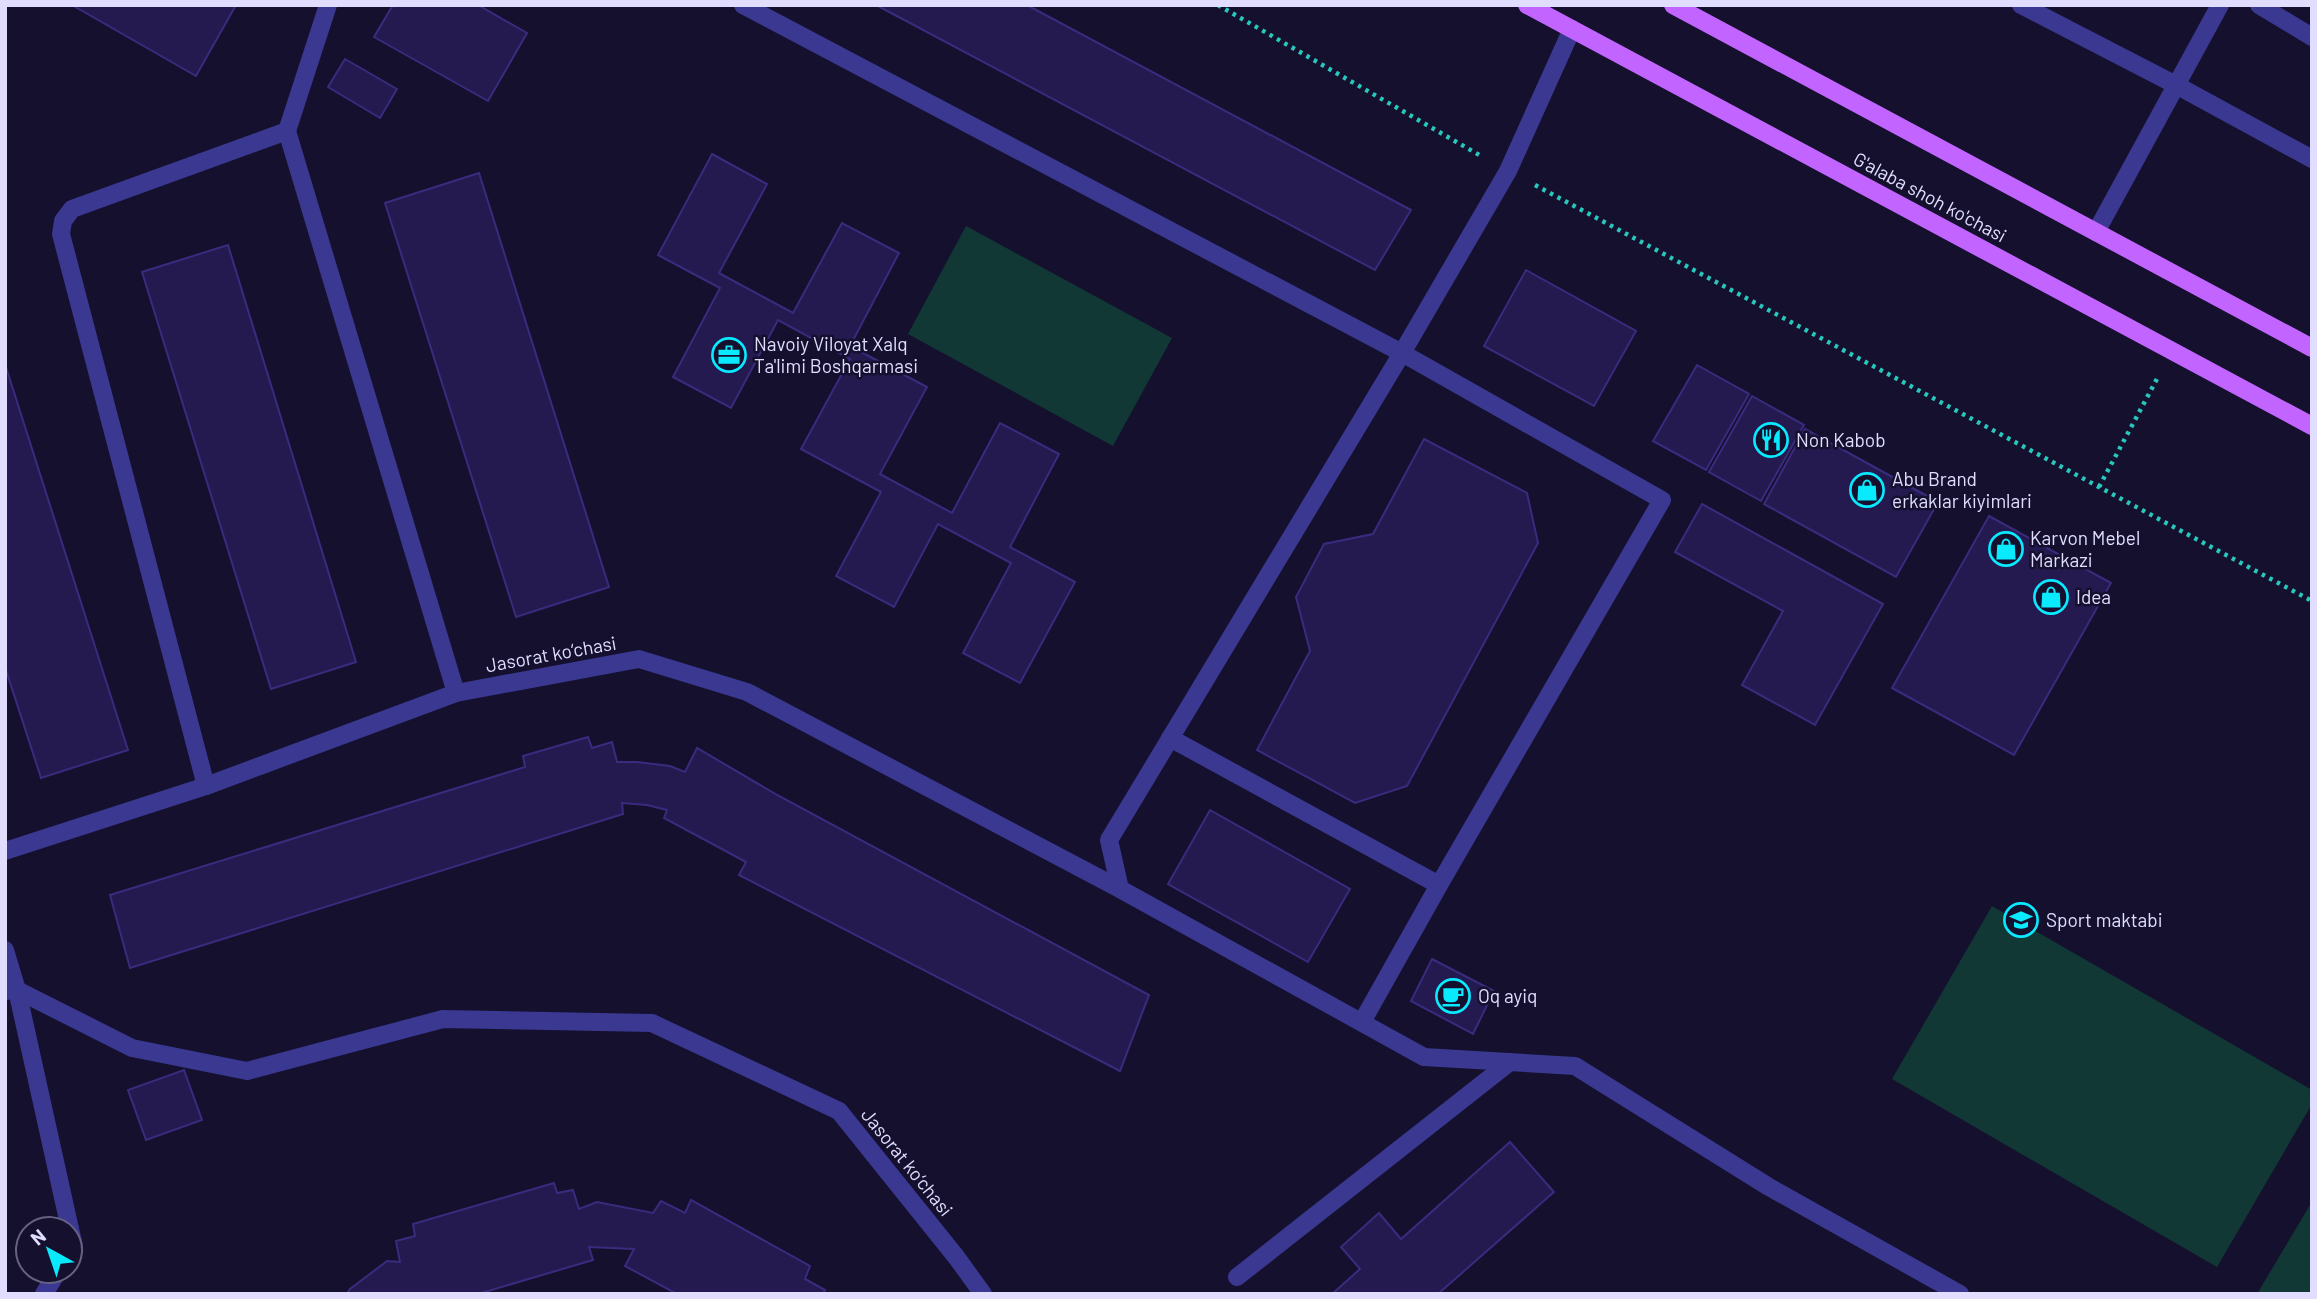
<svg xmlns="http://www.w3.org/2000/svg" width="2317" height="1299" font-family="Barlow,sans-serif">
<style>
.green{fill:#123836}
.building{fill:#241a50;stroke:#3a2b7e;stroke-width:2}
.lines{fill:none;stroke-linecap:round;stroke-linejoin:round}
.path{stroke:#28c8bc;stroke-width:4.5;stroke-dasharray:3.5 5;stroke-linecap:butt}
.minor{stroke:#3a3890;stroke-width:18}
.major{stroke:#c264ff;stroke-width:18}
.labels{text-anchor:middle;stroke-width:5;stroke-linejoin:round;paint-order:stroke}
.street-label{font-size:19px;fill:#e0ddff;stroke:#14102e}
.poi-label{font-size:19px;fill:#e0ddff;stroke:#14102e;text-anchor:start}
</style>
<rect width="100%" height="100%" fill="#14102e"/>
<g class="green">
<path d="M966,226L1172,338L1113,446L908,334Z"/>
<path d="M1992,906L2312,1090V1104L2217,1267L1892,1079Z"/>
<path d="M2310,1205L2312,1206V1294H2257Z"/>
</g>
<g class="building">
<path d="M72,5H236L196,76Z"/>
<path d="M393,5H478L527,33L488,101L374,37Z"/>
<path d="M876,5H1027L1411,210L1375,270Z"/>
<path d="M345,59L397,89L380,118L328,87Z"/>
<path d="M712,154L767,184L719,273L793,313L842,223L899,253L850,346L927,387L880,474L952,513L1000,423L1059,454L1010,547L1075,582L1020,683L963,653L1011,563L938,524L894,607L836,576L881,492L801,449L850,359L778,320L731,408L673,377L720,288L658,255Z"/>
<path d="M479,173L609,587L516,617L385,203Z"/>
<path d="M228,245L356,662L271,689L142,272Z"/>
<path d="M1526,270L1636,331L1594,406L1484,346Z"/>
<path d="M5,364L128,750L41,778L5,667Z"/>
<path d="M1697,365L1749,394L1706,470L1653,441Z"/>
<path d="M1752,396L1804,425L1761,501L1709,472Z"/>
<path d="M1805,429L1938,502L1896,577L1764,504Z"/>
<path d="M1424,439L1527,493L1538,543L1407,786L1355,803L1257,750L1310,651L1296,597L1324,544L1373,534Z"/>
<path d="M1702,504L1883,604L1815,725L1742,685L1783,611L1675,552Z"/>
<path d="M1989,516L2111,583L2014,755L1892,688Z"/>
<path d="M588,737L592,748L612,742L617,762H637L670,766L685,772L697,748L779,796L1149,995L1120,1071L739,875L746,862L664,818L667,810L647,805L622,803L623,814L130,968L110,895L525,767L523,756Z"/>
<path d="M1210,810L1350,889L1308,962L1168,884Z"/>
<path d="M1432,959L1494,991L1473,1034L1411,1001Z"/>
<path d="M184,1070L202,1120L146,1140L128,1090Z"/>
<path d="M1510,1142L1554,1192L1438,1294H1332L1360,1269L1341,1247L1379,1213L1401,1239Z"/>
<path d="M554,1183L557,1193L573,1190L579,1209L597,1202L653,1213L661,1201L685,1213L691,1200L810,1266L805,1279L825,1290L823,1294H677L625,1266L634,1249L589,1247L593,1260L478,1294H347L350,1289L387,1261L400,1262L396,1241L415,1236L413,1224Z"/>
</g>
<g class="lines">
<g class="path">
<path d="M1218,5L1481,156"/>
<path d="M1535,185L2312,601"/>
<path d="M2099,487L2158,377"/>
</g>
<g class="minor">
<path d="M743,5L1402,353L1662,500L1439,885"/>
<path d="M2021,5L2176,85L2312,159"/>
<path d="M2259,5L2312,37"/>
<path d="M1572,29L1508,171L1402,353L1109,840L1120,889L1424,1057L1575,1066L1769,1187L1960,1294"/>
<path d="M287,131L456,693"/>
<path d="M2096,232L2220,5"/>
<path d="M1170,738L1439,885L1362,1022"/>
<path d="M206,786L61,234L63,221L72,209L287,131L328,5"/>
<path d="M5,851L206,786L456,693L639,659L747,692L1120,889"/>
<path d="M5,950L17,990L70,1229"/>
<path d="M5,991L17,990L132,1048L247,1071L443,1019L652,1023L839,1111L957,1258L983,1294"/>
<path d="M70,1229L74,1246L70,1252"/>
<path d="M1237,1277L1510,1062"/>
<path d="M44,1294L58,1271"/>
</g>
<g class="major">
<path d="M1527,5L2312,426"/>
<path d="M1673,5L2312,348"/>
</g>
</g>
<defs>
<g id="office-ring" transform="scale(1.75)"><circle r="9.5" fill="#14102e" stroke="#09eaff" stroke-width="1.5"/><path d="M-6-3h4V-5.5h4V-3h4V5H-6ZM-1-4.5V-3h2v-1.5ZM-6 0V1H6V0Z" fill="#09eaff"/></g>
<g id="restaurant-ring" transform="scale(1.75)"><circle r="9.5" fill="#14102e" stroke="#09eaff" stroke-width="1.5"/><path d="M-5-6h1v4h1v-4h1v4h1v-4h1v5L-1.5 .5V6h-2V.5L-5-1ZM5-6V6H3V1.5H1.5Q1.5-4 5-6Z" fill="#09eaff"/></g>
<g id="shop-ring" transform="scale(1.75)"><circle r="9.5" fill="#14102e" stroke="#09eaff" stroke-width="1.5"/><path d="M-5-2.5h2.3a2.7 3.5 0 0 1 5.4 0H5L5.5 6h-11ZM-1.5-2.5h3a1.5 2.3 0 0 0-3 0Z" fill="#09eaff"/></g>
<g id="school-ring" transform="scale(1.75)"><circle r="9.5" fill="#14102e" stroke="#09eaff" stroke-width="1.5"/><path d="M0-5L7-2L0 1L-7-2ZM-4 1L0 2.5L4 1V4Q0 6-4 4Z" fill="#09eaff"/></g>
<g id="cafe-ring" transform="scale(1.75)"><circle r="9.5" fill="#14102e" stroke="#09eaff" stroke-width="1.5"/><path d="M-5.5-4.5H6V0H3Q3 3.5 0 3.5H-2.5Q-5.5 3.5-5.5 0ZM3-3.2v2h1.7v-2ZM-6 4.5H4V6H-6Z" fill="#09eaff"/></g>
</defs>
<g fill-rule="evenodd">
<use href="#office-ring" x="729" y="355"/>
<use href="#restaurant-ring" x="1771" y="440"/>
<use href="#shop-ring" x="1867" y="490"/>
<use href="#shop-ring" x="2006" y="549"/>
<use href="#shop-ring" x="2051" y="597"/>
<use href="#school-ring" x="2021" y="920"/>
<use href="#cafe-ring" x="1453" y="996"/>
</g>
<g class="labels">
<g class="street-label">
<text transform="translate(1930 197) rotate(28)" y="7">G'alaba shoh ko'chasi</text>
<text transform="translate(551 654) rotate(-10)" y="7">Jasorat ko‘chasi</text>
<text transform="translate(907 1162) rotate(51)" y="7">Jasorat ko‘chasi</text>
</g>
<g class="poi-label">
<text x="754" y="351">Navoiy Viloyat Xalq<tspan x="754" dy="22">Ta'limi Boshqarmasi</tspan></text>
<text x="1796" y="447">Non Kabob</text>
<text x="1892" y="486">Abu Brand<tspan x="1892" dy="22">erkaklar kiyimlari</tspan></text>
<text x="2030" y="545">Karvon Mebel<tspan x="2030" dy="22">Markazi</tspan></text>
<text x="2076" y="604">Idea</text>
<text x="2046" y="927">Sport maktabi</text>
<text x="1478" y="1003">Oq ayiq</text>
</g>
</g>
<rect width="2317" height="1299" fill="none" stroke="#e0ddff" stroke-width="14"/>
<g transform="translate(49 1250) rotate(320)"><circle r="33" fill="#14102e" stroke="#666282" stroke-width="2"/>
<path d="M0-5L12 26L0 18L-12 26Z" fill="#09eaff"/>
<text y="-10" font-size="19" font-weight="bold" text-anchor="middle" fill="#e0ddff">N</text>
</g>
</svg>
